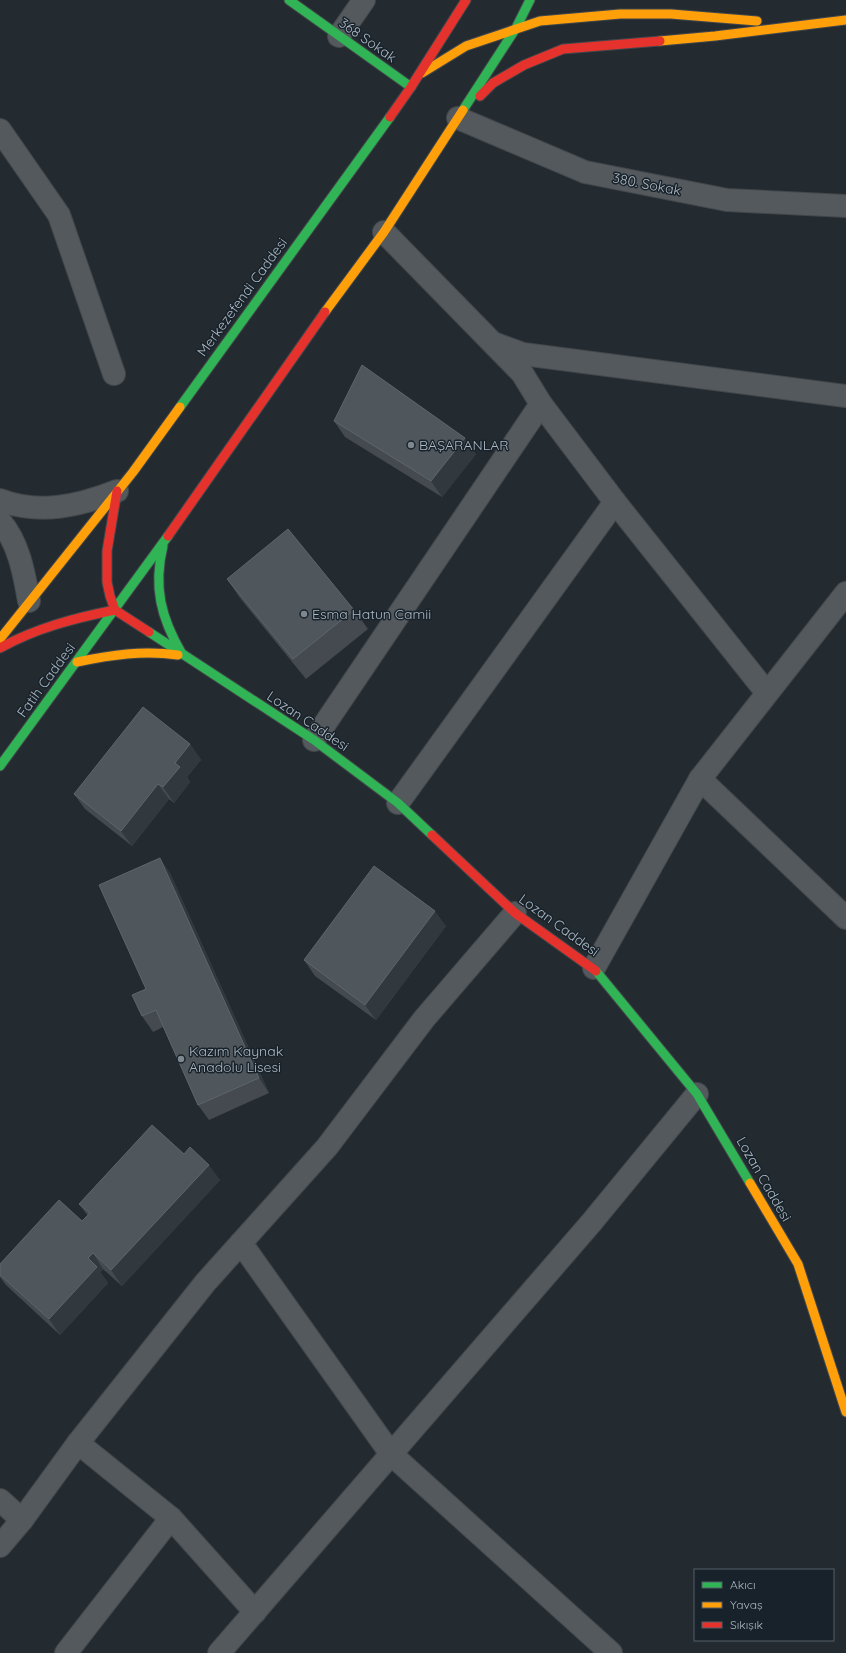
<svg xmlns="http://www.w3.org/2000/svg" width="846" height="1653" font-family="Quicksand,sans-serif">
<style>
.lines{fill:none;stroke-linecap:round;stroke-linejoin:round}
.street-casing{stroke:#42474b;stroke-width:24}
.fast-casing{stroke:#42474b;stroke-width:11}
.slow-casing{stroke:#42474b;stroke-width:11}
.jam-casing{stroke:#42474b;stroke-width:11}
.street{stroke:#54595e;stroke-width:22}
.fast{stroke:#30b455;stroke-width:9}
.slow{stroke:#ff9f0a;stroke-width:9}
.jam{stroke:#e5322d;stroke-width:9}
.wall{fill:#444a50}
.shaded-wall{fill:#32393e}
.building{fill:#4f565c;stroke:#5e656c}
.poi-dot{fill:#7c8790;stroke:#18222a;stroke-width:1.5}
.labels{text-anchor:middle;stroke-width:3;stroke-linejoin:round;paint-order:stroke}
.street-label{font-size:14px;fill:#acb8c3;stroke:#18222a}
.poi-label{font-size:14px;fill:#acb8c3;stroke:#18222a;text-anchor:start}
</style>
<rect width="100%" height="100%" fill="#242b30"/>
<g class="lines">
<g class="street-casing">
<g id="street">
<path d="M339,36L364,0"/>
<path d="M458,118L585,172L727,200L846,206"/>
<path d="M0,130L59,215L114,374"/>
<path d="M384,232L522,373L541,404L615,502L767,693"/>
<path d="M496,344L523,354L846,396"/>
<path d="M0,500C39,515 79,506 117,491"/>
<path d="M0,521C19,543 24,573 29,601"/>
<path d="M314,740L541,404"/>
<path d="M700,779L846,918"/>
<path d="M398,803L615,502"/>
<path d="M594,968L700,779L846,593"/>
<path d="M241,1243L391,1454L611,1653"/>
<path d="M78,1443L171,1518L255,1612"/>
<path d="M0,1500L22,1520"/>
<path d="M0,1546L22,1520L78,1443L205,1283L327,1147L424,1019L515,913"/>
<path d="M66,1653L171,1518"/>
<path d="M219,1653L591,1223L697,1094"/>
</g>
</g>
<g class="fast-casing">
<g id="fast">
<path d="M289,0L411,87"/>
<path d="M463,110L516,28L530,0"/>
<path d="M180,407L390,117"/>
<path d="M163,546C153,587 161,618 182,654"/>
<path d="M149,632L314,740L398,803L432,835"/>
<path d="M0,766L168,536"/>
<path d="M596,971L697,1094L750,1183"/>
</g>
</g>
<g class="slow-casing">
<g id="slow">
<path d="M660,41L715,36L846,20"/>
<path d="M422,73L466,46L540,21L620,14H671L757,21"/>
<path d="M325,312L384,232L463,110"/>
<path d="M0,639L133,472L180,407"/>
<path d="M77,662C111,655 143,650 178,655"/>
<path d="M750,1183L798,1264L846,1412"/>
</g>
</g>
<g class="jam-casing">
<g id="jam">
<path d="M480,96L493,83L524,65L563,49L660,41"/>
<path d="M390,117L411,87L466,0"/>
<path d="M117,491L107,551V582L110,596L115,610L149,632"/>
<path d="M168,536L325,312"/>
<path d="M0,648C36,628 75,618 115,610"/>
<path d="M432,835L515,913L596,971"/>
</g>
</g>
<use href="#street" class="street"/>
<use href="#fast" class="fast"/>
<use href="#slow" class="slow"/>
<use href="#jam" class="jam"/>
</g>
<g class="wall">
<path d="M334,421L476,454L442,497L345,437Z"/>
<path d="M227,579L354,610L368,629L306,679L240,598Z"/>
<path d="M190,744L201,760L187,777L190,782L174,803L169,799L132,846L85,809L74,794Z"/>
<path d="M170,873L269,1093L209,1120L198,1105L163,1027L153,1032L142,1016L146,989Z"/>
<path d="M446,926L376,1020L315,976L304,960Z"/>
<path d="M184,1154L220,1180L122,1286L103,1269L100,1272L108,1283L60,1335L6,1285L0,1277V1264L82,1221L88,1216L79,1204Z"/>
</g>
<g class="shaded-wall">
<path d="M465,438L476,454L442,497L431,481Z"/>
<path d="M190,744L201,760L187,777L190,782L174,803L163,787L175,763Z"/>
<path d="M158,784L169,799L132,846L121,831Z"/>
<path d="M160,858L170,873L269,1093L259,1078Z"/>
<path d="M435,911L446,926L376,1020L365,1005Z"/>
<path d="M209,1165L220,1180L122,1286L111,1270Z"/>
<path d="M93,1253L103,1269L100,1272L108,1283L60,1335L49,1319L88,1258Z"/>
</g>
<g class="building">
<path d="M362,365L465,438L431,481L334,421Z"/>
<path d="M288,529L354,610L293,659L227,579Z"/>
<path d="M143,707L190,744L175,763L180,767L163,787L158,784L121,831L74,794Z"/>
<path d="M160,858L259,1078L198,1105L156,1010L142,1016L132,995L146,989L99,885Z"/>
<path d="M374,866L435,911L365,1005L304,960Z"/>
<path d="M152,1125L184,1154L190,1147L209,1165L111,1270L93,1253L88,1258L97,1267L49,1319L0,1275V1264L59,1200L82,1221L90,1213L79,1204Z"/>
</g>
<g class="poi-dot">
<circle cx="411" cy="445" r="4"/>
<circle cx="304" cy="614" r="4"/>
<circle cx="181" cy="1059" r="4"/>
</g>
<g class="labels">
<g class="street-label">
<text transform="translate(368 40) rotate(35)" y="5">368 Sokak</text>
<text transform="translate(647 184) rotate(11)" y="5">380. Sokak</text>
<text transform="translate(242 297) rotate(-54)" y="5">Merkezefendi Caddesi</text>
<text transform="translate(46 680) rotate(-54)" y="5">Fatih Caddesi</text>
<text transform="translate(308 721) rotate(34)" y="5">Lozan Caddesi</text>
<text transform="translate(559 925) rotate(36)" y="5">Lozan Caddesi</text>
<text transform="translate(764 1179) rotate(60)" y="5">Lozan Caddesi</text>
</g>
<g class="poi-label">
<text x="419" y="450">BAŞARANLAR</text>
<text x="312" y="619">Esma Hatun Camii</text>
<text x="189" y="1056">Kazım Kaynak<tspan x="189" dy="16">Anadolu Lisesi</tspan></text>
</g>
</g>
<rect x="694" y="1569" width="140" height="72" fill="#18222a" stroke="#535e67"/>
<rect x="702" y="1582" width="20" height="6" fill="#30b455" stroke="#535e67"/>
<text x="730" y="1589" font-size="12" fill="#acb8c3">Akıcı</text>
<rect x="702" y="1602" width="20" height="6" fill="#ff9f0a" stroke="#535e67"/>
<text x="730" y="1609" font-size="12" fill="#acb8c3">Yavaş</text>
<rect x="702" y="1622" width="20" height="6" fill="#e5322d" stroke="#535e67"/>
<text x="730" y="1629" font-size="12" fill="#acb8c3">Sıkışık</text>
</svg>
